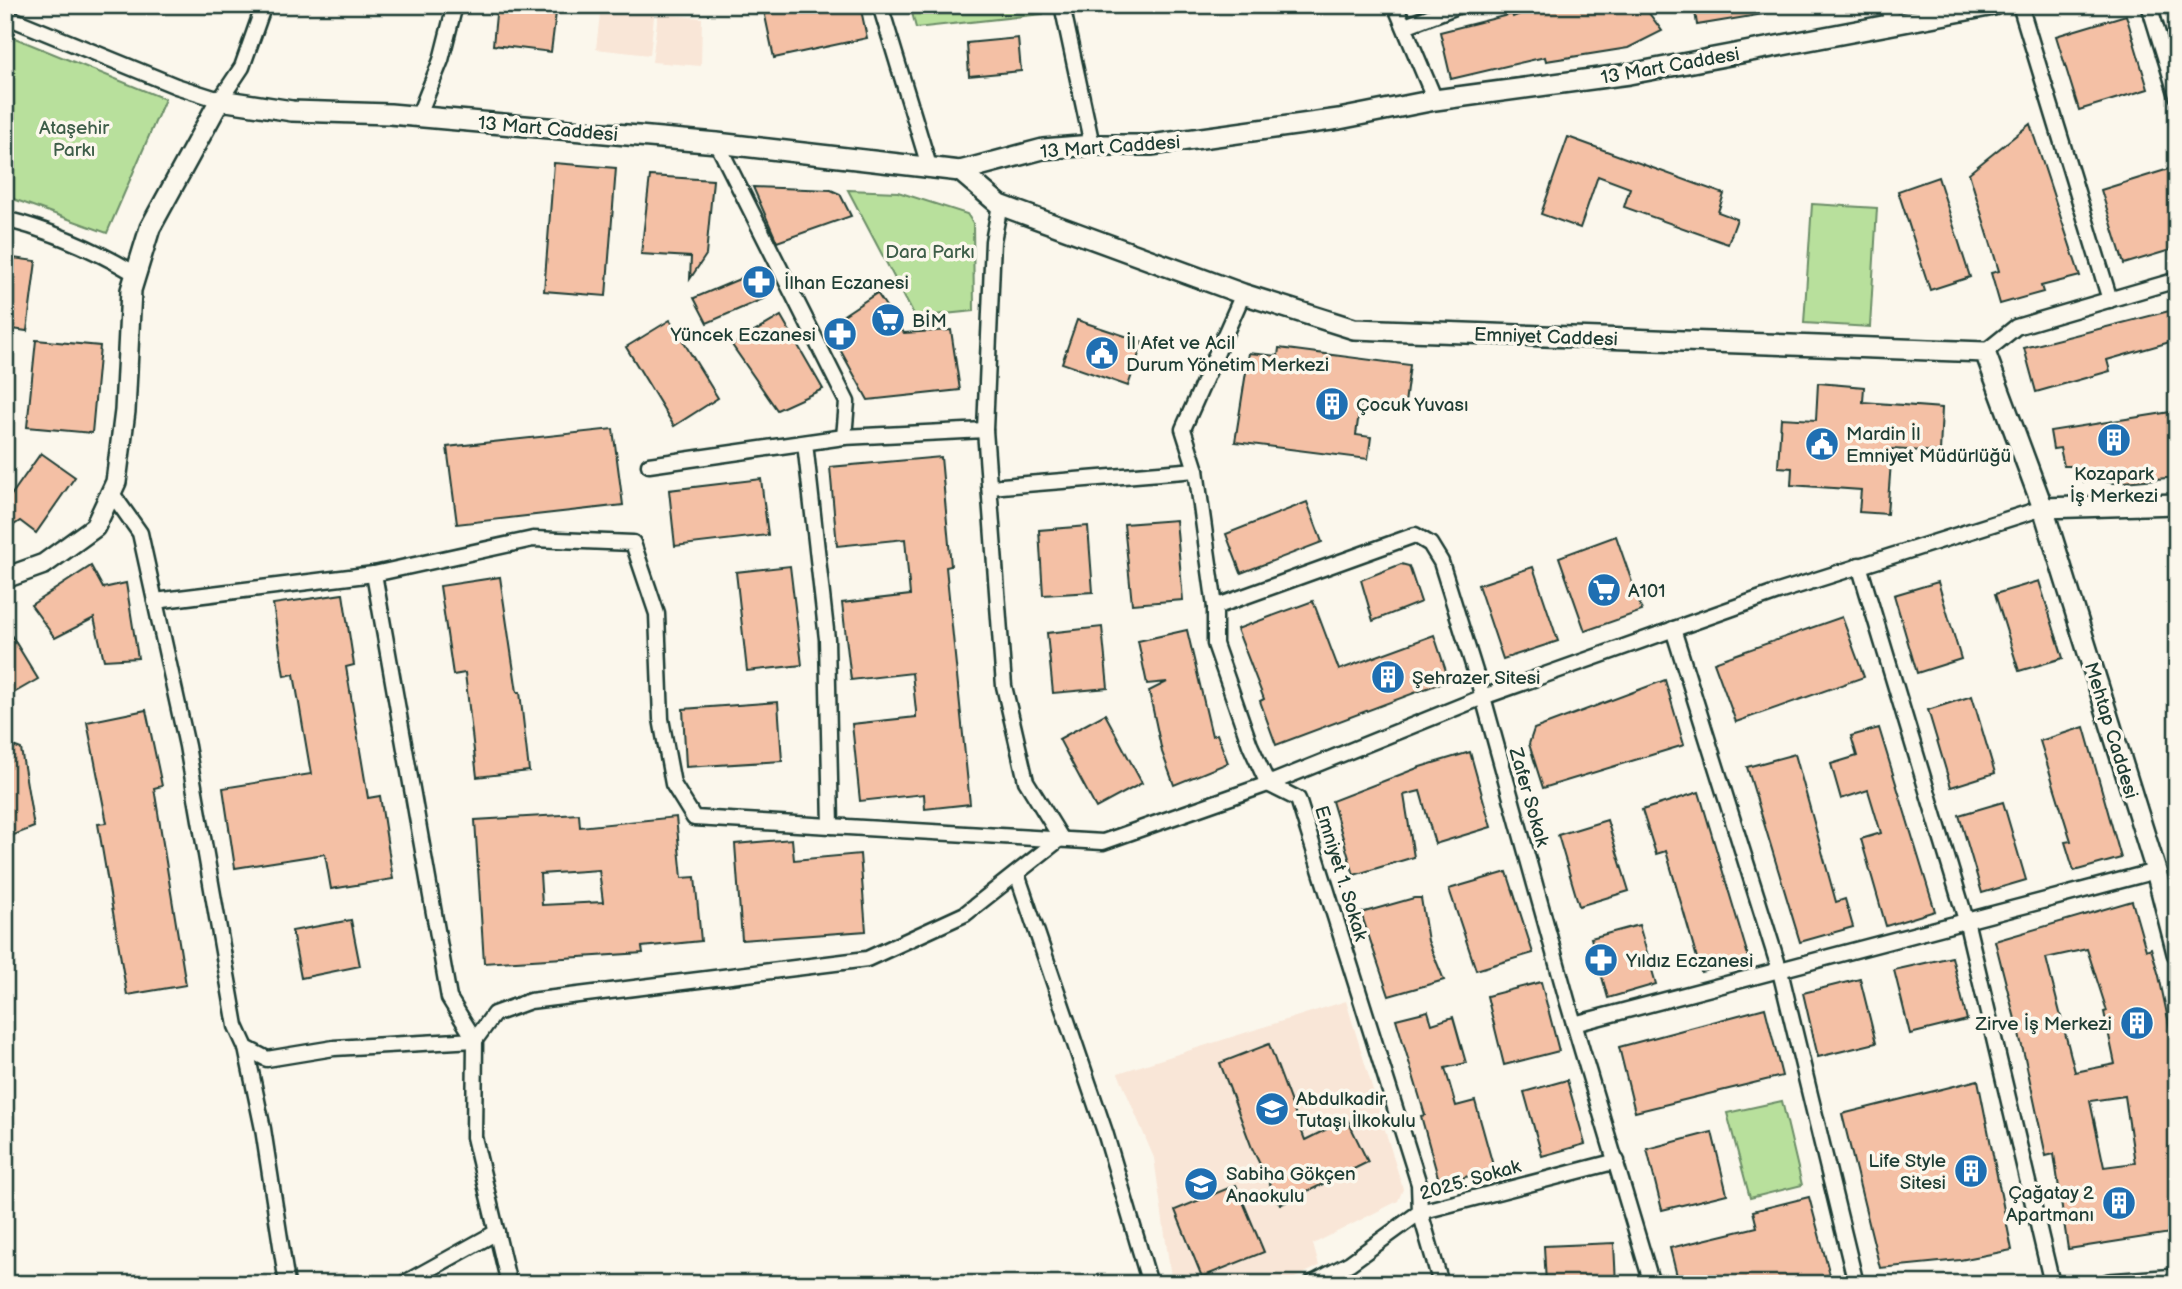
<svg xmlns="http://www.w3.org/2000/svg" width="2182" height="1289" font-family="'Balsamiq Sans',sans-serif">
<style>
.built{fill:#f9e6d7}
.green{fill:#b8e09c;stroke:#6c8e68;stroke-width:2}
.building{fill:#f4c0a5;stroke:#1f3d34;stroke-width:2;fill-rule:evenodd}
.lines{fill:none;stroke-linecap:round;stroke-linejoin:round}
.minor-casing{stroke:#1f3d34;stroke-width:19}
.tertiary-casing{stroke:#1f3d34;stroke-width:24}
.minor{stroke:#fbf7ec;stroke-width:14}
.tertiary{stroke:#fbf7ec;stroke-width:19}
.labels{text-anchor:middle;stroke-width:7;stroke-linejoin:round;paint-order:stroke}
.street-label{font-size:19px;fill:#1f3d34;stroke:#fbf7ec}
.park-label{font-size:19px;fill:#3e5e49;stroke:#fbf7ec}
.poi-label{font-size:19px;fill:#1f3d34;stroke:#fbf7ec;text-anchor:start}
</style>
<rect width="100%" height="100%" fill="#fbf7ec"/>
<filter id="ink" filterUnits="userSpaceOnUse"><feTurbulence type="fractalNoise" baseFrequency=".0143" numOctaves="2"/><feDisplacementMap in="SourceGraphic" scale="14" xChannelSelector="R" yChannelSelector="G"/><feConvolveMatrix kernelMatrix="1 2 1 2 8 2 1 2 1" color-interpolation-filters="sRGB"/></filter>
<g filter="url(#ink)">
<g class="built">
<path d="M601,5L655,7L650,55L596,49Z"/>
<path d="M658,14L702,18L701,66L652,62Z"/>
<path d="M1346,1001L1403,1189L1398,1201L1313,1244L1319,1266L1283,1284H1172L1154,1158L1118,1073Z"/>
</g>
<g class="green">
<path d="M910,5H1041L1043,14L916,28Z"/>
<path d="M5,34L165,99L107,233L5,196Z"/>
<path d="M848,190L898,192L967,214L973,223L974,311L915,317Z"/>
<path d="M1812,204L1877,208L1870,327L1804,323Z"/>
<path d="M1782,1101L1802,1185L1750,1198L1727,1113Z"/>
</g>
<g class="building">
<path d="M497,5H557L551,52L493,45Z"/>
<path d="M792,5H860L867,38L774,58L764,11Z"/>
<path d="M1542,5H1643L1662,31L1628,48L1546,61L1545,57L1451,79L1440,32L1512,14L1513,17Z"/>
<path d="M1694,5H1763L1764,14L1697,25Z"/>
<path d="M2126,15L2148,89L2079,110L2056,36Z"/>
<path d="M1018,38L1021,71L969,76L967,43Z"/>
<path d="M2030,124L2080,276L2041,286L2043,292L2000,304L1991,273L1999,271L1969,173Z"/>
<path d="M1568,137L1724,194L1718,212L1737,219L1728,244L1624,207L1630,188L1598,176L1580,228L1541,214Z"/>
<path d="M554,163L616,168L606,296L544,291Z"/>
<path d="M2172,168L2177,182V248L2124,264L2101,190Z"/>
<path d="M650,176L713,180L706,255L690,279L691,257L641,254Z"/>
<path d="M1938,177L1970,277L1930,290L1898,191Z"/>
<path d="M753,187L831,190L840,194L851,216L777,242Z"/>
<path d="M5,257L36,261L27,331L5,328Z"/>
<path d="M749,275L765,298L707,323L694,298Z"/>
<path d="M877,293L904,333L951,330L960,390L868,400L827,326Z"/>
<path d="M2177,309V340L2107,360L2110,371L2036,392L2024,348Z"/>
<path d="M781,316L823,389L777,410L732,345Z"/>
<path d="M670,320L718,398L674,426L626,347Z"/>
<path d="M1077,320L1143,342L1128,386L1062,363Z"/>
<path d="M36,340L100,346L92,433L27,427Z"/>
<path d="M1279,348L1410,365L1404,411L1360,405L1356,435L1371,437L1368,459L1235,442L1249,353L1278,356Z"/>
<path d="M1818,383L1864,387L1863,402L1942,408L1940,452L1892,449L1887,514L1859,512L1861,490L1791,485L1792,468L1778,467L1781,418L1816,420Z"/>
<path d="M2177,411V477L2113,483L2101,480L2084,482L2082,473L2074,474L2072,466H2064L2060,448L2053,449L2050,431Z"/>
<path d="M613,429L623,505L457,524L447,447Z"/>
<path d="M41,453L75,477L36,533L20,521L5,531V504Z"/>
<path d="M941,457L951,566L946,567L970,804L925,809L924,794L860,801L852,724L916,717V711L912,673L851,680L842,603L910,595L905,539L837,546L830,467Z"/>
<path d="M761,479L768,535L675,546L669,490Z"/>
<path d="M1307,502L1322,542L1241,573L1226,534Z"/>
<path d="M1176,520L1183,600L1132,604L1124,524Z"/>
<path d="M1088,526L1093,592L1043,595L1039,530Z"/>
<path d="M1616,536L1642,611L1585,631L1559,557Z"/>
<path d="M1401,564L1409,566L1421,602L1373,621L1361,580Z"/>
<path d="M91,566L103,588L126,583L138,658L104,660L94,618L55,638L31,605Z"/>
<path d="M790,566L802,665L747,671L736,572Z"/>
<path d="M1533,567L1558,641L1503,659L1478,585Z"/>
<path d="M500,577L517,692H520L529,771L477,777L465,673L453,675L440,586Z"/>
<path d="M2039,581L2063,658L2019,671L1995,594Z"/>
<path d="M1938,582L1961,659L1917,673L1894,595Z"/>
<path d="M343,594L354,665L346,667L368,798L380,796L393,879L331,889L325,854L235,868L223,788L311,774L294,674L284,676L273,604Z"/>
<path d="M1313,601L1339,670L1434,635L1449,680L1276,745L1260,701L1264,699L1237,629Z"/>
<path d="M1842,617L1864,677L1736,722L1714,662Z"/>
<path d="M5,625L38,679L5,698Z"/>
<path d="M1102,627L1108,688L1053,693L1047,633Z"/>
<path d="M1187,630L1212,736L1217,734L1228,763L1174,785L1162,752L1149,691L1167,682L1147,684L1138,641Z"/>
<path d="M1665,680L1684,745L1543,788L1529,744L1534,729Z"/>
<path d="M1972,696L1995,773L1951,787L1928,710Z"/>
<path d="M778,702L782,761L686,767L683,709Z"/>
<path d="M146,710L162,786L154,788L186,985L127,995L98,824L107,823L87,722Z"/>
<path d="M1105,714L1142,783L1096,808L1059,739Z"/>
<path d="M2084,727L2121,858L2074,871L2065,842L2071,841L2040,741Z"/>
<path d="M1879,728L1935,911L1886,926L1861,839L1881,833L1868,790L1841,799L1831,764L1857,756L1851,736Z"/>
<path d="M5,743L21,749L34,827L14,835L5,829Z"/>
<path d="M1470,752L1491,827L1435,844L1420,791L1404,795L1414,857L1354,875L1332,801L1420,767Z"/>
<path d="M1795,754L1836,902L1845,899L1853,927L1800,942L1747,767Z"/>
<path d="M1699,792L1749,959L1701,972L1666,851L1656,854L1642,810Z"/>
<path d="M2003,802L2026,880L1982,893L1959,815Z"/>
<path d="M579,814L580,827L676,817L682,878L695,877L701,941L642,947L643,953L484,963L475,820ZM599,870L603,902L542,905L540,874Z"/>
<path d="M1607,820L1629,891L1579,906L1558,835Z"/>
<path d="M792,839L794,860L860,854L866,931L742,940L735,844Z"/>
<path d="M1507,872L1533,953L1476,970L1449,889Z"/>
<path d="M1414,898H1421L1428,941L1444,980L1389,996L1361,913Z"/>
<path d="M2132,901L2146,950L2151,948L2159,976L2177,1062V1232L2068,1249L2054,1154L2046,1156L2025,1058L1995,941ZM2087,949L2107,1011L2104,1012L2115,1064L2075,1072L2046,958ZM2125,1096L2135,1163L2104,1167L2090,1101Z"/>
<path d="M351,920L360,966L301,978L292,931Z"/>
<path d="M1639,925L1656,984L1608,998L1591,938Z"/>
<path d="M1952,957L1967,1020L1910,1034L1894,970Z"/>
<path d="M1860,979L1876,1043L1818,1057L1803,993Z"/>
<path d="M1541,982L1559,1051L1504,1065L1487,996Z"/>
<path d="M1765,1008L1782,1076L1635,1112L1619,1047Z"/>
<path d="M1428,1011L1432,1024L1453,1017L1466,1063L1445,1068L1456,1106L1475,1101L1494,1169L1440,1184L1421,1116L1425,1115L1396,1019Z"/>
<path d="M1269,1044L1305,1140L1347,1119L1368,1162L1280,1205L1252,1148L1220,1063Z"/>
<path d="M1567,1080L1585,1144L1542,1156L1524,1092Z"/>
<path d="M1978,1080L2012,1250L1960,1260L1880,1268L1842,1114Z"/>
<path d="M1712,1132L1727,1194L1662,1210L1647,1149Z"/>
<path d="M1236,1185L1264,1252L1202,1277L1175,1210Z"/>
<path d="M1809,1197L1830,1275L1796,1284H1679L1670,1248L1757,1227L1753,1211Z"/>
<path d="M1614,1243L1616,1284H1546L1544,1246Z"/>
</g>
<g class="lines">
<g class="minor-casing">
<g id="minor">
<path d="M880,5L929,166"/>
<path d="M1062,5L1092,145"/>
<path d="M1395,5L1435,100"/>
<path d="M1888,5L1892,25"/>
<path d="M2020,5L2110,300"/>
<path d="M2149,5L2177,96"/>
<path d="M5,16L176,86L220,100L242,67L264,5"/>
<path d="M1405,26L1460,5"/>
<path d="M418,117L441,60L455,5"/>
<path d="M717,143L847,402L844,437"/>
<path d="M1000,205L993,241L985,430L1004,686L1026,781L1061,838"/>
<path d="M5,219C53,231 94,249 136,274"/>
<path d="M1243,294L1183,429L1196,470L1215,607V644L1250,745L1268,784L1298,799L1419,1184L1420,1212L1441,1284"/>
<path d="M1985,352L2016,327L2177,280"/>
<path d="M805,443L827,639L831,826"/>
<path d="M649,465L844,437L985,430"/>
<path d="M990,487L1196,470"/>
<path d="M111,492L140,533L187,746L236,1026L246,1048L267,1059L334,1048L475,1040L449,998L374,574"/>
<path d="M1859,565L1966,920L2052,1284"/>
<path d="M155,601L374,574L533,539L633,543L657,614L661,719L673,784L694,818L1103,842L1268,784L1483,697L1778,592L2043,508"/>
<path d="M1215,607L1415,535L1430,544L1441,562L1483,697L1567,1000L1652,1284"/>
<path d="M1673,629L1780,971L1856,1284"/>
<path d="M1017,874L1105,1132L1150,1284"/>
<path d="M1574,1024L2156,871"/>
<path d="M246,1048L263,1129L287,1284"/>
<path d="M403,1284L497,1232"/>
<path d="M509,1284L474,1137L475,1040L494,1014L530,1001L867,959L965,914L1061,838"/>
<path d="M1311,1284L1350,1263L1420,1212L1617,1161"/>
</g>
</g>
<g class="tertiary-casing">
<g id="tertiary">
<path d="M960,171L1000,205L1243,294L1354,329L1985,352L2043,508L2177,504"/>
<path d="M2043,508L2156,871L2177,953"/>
<path d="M5,578L44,564L95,527L116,482L125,411L131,290L150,228L220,100L292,111L390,114L717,143L960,171L1043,149L1092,145H1151L1339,119L1435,100L1629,74L1994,5"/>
<path d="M2109,1284L2177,1279"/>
</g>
</g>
<use href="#minor" class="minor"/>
<use href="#tertiary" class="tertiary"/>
</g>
</g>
<defs>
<g id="pharmacy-disc" transform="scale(1.75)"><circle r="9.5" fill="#1f6fb2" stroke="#fbf7ec"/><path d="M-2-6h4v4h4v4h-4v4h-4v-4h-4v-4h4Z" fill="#fff"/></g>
<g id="supermarket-disc" transform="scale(1.75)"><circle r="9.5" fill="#1f6fb2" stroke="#fbf7ec"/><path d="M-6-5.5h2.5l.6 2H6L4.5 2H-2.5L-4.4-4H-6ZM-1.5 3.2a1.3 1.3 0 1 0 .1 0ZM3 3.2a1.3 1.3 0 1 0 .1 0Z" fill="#fff"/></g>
<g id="civic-disc" transform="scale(1.75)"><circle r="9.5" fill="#1f6fb2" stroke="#fbf7ec"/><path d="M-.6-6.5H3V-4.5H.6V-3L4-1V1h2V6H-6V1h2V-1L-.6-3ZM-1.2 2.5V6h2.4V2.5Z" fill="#fff"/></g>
<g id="building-disc" transform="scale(1.75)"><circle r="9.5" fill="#1f6fb2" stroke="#fbf7ec"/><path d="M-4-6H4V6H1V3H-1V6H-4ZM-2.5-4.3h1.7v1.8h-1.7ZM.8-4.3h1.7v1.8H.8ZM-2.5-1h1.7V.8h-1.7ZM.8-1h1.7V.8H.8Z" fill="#fff"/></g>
<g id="school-disc" transform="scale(1.75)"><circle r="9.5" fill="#1f6fb2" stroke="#fbf7ec"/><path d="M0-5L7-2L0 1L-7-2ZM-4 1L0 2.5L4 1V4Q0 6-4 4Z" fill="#fff"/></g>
</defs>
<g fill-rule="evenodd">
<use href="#pharmacy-disc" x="759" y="282"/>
<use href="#supermarket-disc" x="888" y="320"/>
<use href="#pharmacy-disc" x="840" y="334"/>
<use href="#civic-disc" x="1102" y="353"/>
<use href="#building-disc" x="1332" y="404"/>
<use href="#building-disc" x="2114" y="440"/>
<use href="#civic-disc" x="1822" y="444"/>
<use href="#supermarket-disc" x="1604" y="590"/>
<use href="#building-disc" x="1388" y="677"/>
<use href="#pharmacy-disc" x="1601" y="960"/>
<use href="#building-disc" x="2137" y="1023"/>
<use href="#school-disc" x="1272" y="1109"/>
<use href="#building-disc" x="1971" y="1171"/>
<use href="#school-disc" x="1201" y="1184"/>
<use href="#building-disc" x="2119" y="1203"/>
</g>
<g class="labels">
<g class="street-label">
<text transform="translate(1670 65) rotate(-10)" y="7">13 Mart Caddesi</text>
<text transform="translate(548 128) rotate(5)" y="7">13 Mart Caddesi</text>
<text transform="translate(1110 146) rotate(-4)" y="7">13 Mart Caddesi</text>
<text transform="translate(1546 336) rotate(2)" y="7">Emniyet Caddesi</text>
<text transform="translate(2112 730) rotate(73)" y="7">Mehtap Caddesi</text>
<text transform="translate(1530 797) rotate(74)" y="7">Zafer Sokak</text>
<text transform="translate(1342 873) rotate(73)" y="7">Emniyet 1. Sokak</text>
<text transform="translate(1470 1179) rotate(-16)" y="7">2025. Sokak</text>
</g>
<g class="park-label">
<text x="74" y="134">Ataşehir<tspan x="74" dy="22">Parkı</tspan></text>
<text x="930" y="258">Dara Parkı</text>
</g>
<g class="poi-label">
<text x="784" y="289">İlhan Eczanesi</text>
<text x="912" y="327">BİM</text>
<text x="816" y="341" text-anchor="end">Yüncek Eczanesi</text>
<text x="1126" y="349">İl Afet ve Acil<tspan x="1126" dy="22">Durum Yönetim Merkezi</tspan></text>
<text x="1356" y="411">Çocuk Yuvası</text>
<text x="1846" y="440">Mardin İl<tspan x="1846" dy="22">Emniyet Müdürlüğü</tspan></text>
<text x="2114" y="480" text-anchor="middle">Kozapark<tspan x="2114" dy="22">İş Merkezi</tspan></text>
<text x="1628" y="597">A101</text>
<text x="1412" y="684">Şehrazer Sitesi</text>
<text x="1626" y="967">Yıldız Eczanesi</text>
<text x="2112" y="1030" text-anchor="end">Zirve İş Merkezi</text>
<text x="1296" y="1105">Abdulkadir<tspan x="1296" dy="22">Tutaşı İlkokulu</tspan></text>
<text x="1946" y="1167" text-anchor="end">Life Style<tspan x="1946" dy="22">Sitesi</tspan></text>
<text x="1226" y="1180">Sabiha Gökçen<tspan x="1226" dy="22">Anaokulu</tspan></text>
<text x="2094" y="1199" text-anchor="end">Çağatay 2<tspan x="2094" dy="22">Apartmanı</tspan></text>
</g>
</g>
<rect width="2182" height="1289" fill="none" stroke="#fbf7ec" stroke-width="28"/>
<rect x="14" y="14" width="2154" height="1261" fill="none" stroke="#1f3d34" stroke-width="2.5" filter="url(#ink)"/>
</svg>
